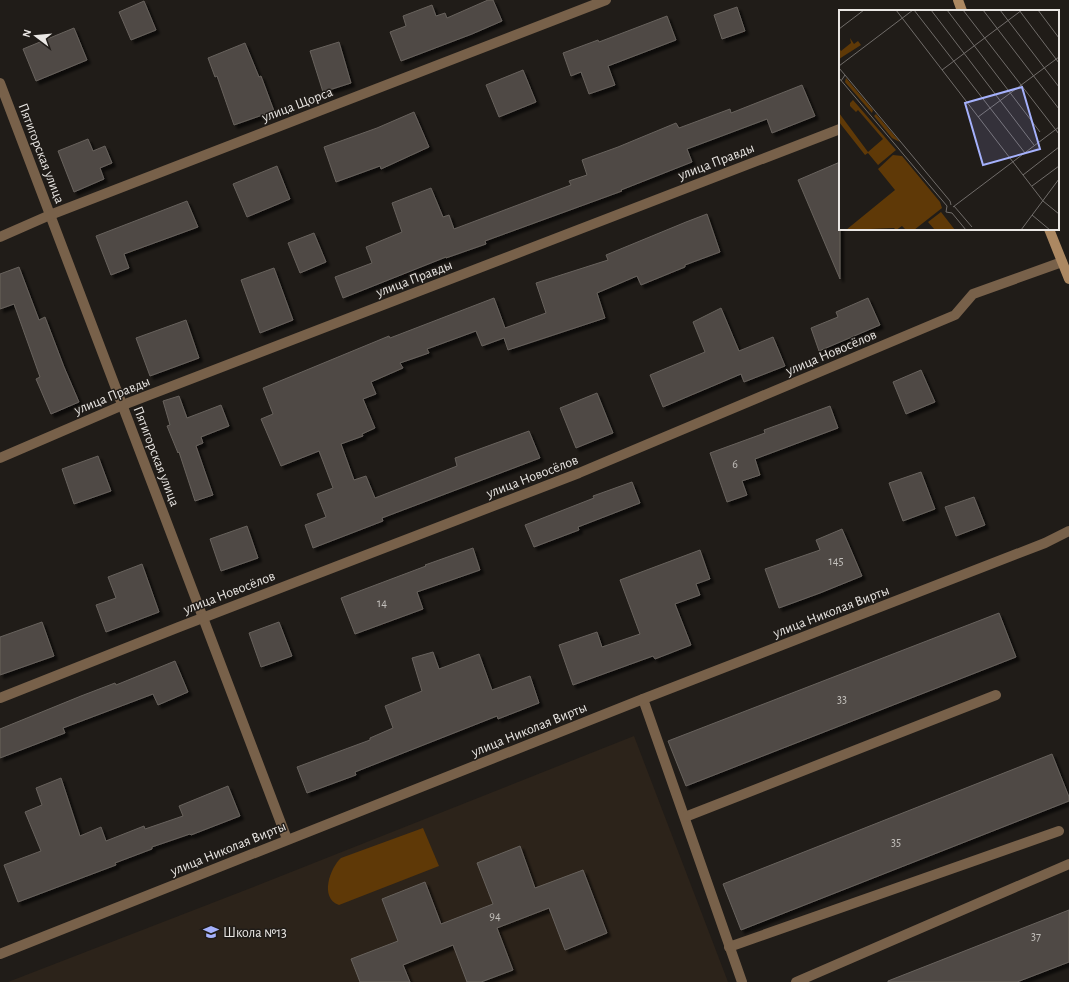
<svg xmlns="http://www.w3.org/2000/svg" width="1069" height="982" font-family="'Alegreya Sans',sans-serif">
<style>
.built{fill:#2c231a}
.green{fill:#5f3907}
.building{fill:#4f4a45;stroke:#68625d;filter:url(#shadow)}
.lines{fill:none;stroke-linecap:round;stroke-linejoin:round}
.service{stroke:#78614a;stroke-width:10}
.minor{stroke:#78614a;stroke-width:10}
.secondary{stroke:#ac8862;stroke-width:10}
.labels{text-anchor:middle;stroke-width:3;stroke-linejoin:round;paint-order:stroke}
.number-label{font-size:12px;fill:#c3c0bc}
.street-label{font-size:14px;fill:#eae7e4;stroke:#201c18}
.poi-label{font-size:14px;fill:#eae7e4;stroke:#201c18;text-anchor:start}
.inset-road{fill:none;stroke:#716d6a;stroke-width:1}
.view{fill:#a5b1fc;fill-opacity:0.15;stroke:#a5b1fc;stroke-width:2}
.inset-edge{fill:none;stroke:#eae7e4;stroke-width:2}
</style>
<defs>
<filter id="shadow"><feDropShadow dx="3.5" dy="3.5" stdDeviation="1" flood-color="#0009"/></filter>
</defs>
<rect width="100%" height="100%" fill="#201c18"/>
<path class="built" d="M634,736L728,982H8L266,882Z"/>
<path class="green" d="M423,828L439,866L339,905C319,898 330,868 341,858Z"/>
<g class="building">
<path d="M488,0H493L502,21L472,34L401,61L390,32L406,26L403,16L432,5L436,16L445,13L447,18Z"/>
<path d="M144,1L156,30L131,40L119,12Z"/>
<path d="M737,7L745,31L722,39L714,15Z"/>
<path d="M667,16L676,40L608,66L615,85L589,94L581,72L571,76L563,53L598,40L599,42Z"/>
<path d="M74,28L87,60L36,81L23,49Z"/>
<path d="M339,42L351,83L323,92L310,51Z"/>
<path d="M245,43L259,77L261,76L274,111L234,125L217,76L215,77L208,58Z"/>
<path d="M523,70L536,102L499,117L486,85Z"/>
<path d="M802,85L815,116L772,133L767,119L687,149L692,162L621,190L622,191L485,241L486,244L446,258V257L343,298L335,277L372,263L366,247L402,232L392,203L431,188L443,217L449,215L454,229L571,185L569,181L587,175L582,160L618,147L676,123L679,128L730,109L731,113Z"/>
<path d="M414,112L429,147L381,169L380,166L336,182L324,147L377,128Z"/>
<path d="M88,139L93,151L105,146L112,163L100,168L104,179L74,192L58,151Z"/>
<path d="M840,162V279L798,180Z"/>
<path d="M277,166L290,199L247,217L233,184Z"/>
<path d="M187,201L198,227L124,254L129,268L111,275L96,236Z"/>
<path d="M707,214L720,252L685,265V267L641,285L637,276L597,293L605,318L508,350L504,338L482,346L476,331L427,349L429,353L400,363L403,368L371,382L376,394L363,399L375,428L362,434L363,436L341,444L354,480L366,476L375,498L457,466L455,458L529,431L540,458L382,518L383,521L313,548L305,525L326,517L317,494L333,488L319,451L281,466L261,419L273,414L263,388L389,336L390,338L494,298L505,328L546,313L536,283L608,260L606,255L686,222Z"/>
<path d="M314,233L326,262L300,273L288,243Z"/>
<path d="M19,267L39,320L45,317L64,367L79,402L51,414L36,379L40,377L14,304L0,309V274Z"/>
<path d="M274,268L293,320L260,333L241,280Z"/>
<path d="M868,298L880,325L819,351L811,328L838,317L836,312Z"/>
<path d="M721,308L739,351L773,337L785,366L744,382L741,374L663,407L650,375L705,352L693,322Z"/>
<path d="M186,320L199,358L150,376L136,338Z"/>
<path d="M921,370L935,402L906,414L893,382Z"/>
<path d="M597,393L613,433L576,448L560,408Z"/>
<path d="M179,396L187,418L221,405L229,426L201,437L203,443L196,446L213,495L195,501L179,452L178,453L167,426L170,425L163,401Z"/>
<path d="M830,406L838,428L755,459L760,475L742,481L747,495L727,502L710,453L765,433L764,430Z"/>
<path d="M98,456L111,491L74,504L62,469Z"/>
<path d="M921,472L935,509L903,521L889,483Z"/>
<path d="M632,482L640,503L578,527L579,530L534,547L525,525L594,498L593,496Z"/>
<path d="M974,497L985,525L956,536L945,507Z"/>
<path d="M247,526L258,558L221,571L210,539Z"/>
<path d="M842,529L862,576L820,593L779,608L765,569L820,550L816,540Z"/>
<path d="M473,548L480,570L417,592L423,609L355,634L341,598L426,566L425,565Z"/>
<path d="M700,550L710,579L696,584L700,595L675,604L691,645L655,659L653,656L573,685L559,645L597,632L602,647L640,634L620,580Z"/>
<path d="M142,564L159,612L106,632L96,605L116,598L108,577Z"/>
<path d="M999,613L1016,657L686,786L668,741Z"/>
<path d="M42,622L54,656L0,675V637Z"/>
<path d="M279,622L292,656L261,667L249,633Z"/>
<path d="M433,652L439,669L479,654L492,690L530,676L539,703L498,719L497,716L355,772L356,775L307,793L297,767L370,740V738L393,728L385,706L422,691L412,658Z"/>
<path d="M175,661L188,692L158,705L153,694L63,728L65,733L0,758V729L81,696L115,683L116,685Z"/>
<path d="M1052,754L1069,797V801L741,930L723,884Z"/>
<path d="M61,778L80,836L101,827L106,841L144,826L145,829L183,816L179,806L228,786L240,816L191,835L190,834L152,847V849L115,863L116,865L18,902L4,865L41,851L25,812L42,805L36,788Z"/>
<path d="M520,846L535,888L583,870L607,933L565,950L549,908L497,928L513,970L481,982H467L453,945L403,965L410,982H360L351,959L398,941L382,899L425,882L441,924L493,904L477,863Z"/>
<path d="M1069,910V962L1017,982H888V981Z"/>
</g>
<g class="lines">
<g class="service">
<path d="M643,699L742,982"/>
<path d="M685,817L996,695"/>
<path d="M729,947L1059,831"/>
<path d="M796,982L1069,864"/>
</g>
<g class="minor">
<path d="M0,83L287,839"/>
<path d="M0,237L50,215L606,0"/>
<path d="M0,458L123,405L840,129"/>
<path d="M0,698L179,627L579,473L955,315L973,294L1062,262"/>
<path d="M0,954L643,699L1045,543L1069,531"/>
</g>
<g class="secondary">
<path d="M958,0L962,11"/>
<path d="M1049,229L1069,279"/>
</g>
</g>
<defs>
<g id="school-bare" transform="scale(1.2)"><path d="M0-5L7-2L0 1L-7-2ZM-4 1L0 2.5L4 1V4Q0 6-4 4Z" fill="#a5b1fc" stroke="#201c18" stroke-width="2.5" paint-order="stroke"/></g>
</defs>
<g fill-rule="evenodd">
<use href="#school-bare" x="211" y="932"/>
</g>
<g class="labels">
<g class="number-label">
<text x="735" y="468">6</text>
<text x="836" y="565">145</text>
<text x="382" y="607">14</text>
<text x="842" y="703">33</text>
<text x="896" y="846">35</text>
<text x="495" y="920">94</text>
<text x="1036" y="940">37</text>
</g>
<g class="street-label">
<text transform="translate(297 104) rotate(-21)" y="5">улица Щорса</text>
<text transform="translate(42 153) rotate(69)" y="5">Пятигорская улица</text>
<text transform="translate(716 161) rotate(-21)" y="5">улица Правды</text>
<text transform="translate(414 278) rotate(-21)" y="5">улица Правды</text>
<text transform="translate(831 352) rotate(-23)" y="5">улица Новосёлов</text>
<text transform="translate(112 395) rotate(-22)" y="5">улица Правды</text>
<text transform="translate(157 456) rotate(69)" y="5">Пятигорская улица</text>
<text transform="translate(532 476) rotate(-21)" y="5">улица Новосёлов</text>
<text transform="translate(229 592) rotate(-21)" y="5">улица Новосёлов</text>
<text transform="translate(831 611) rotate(-21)" y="5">улица Николая Вирты</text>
<text transform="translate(529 729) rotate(-22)" y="5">улица Николая Вирты</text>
<text transform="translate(228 848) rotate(-22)" y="5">улица Николая Вирты</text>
</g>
<g class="poi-label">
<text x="223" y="937">Школа №13</text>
</g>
</g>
<g transform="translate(839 10)">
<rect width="220" height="220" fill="#201c18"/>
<path d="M11,28L15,34L19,31L22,35L0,49V38L2,41L12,33ZM7,68L34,100L33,103L6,72ZM14,90L57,140L39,155L29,143L26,145L0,112V103L29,142L44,129L19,100L17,102L11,96V93ZM37,104L61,132L53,128L35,106ZM54,145L63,146L101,192L103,198L75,220H67L63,216L57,220L55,218L7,220L56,180L39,159ZM102,202L116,220H96L89,212Z" fill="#5f3907"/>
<path class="inset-road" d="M57,0L204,191L220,204M75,0L186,143M92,0L195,135M108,0L201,122M124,0L220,124M144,0L220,99M161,0L220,77M180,0L220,53M199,0L220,28M0,19L25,0M0,56L74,0M0,58L6,65L2,71M103,60L183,0M6,65L111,191L112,195M0,68L108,196M139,107L220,47M184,165L220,137M193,176L220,156M108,196L107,202L113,203M115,196L133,217M114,197L220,117M113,203L127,220M193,205L211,220M182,220L220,169"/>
<path class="view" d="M183,77L201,139L144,155L126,93Z"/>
<rect width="220" height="220" class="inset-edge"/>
</g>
<g transform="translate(36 36) rotate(286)" stroke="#201c18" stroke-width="3" paint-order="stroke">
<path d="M0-3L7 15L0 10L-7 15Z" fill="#eae7e4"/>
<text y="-6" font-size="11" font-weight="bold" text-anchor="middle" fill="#eae7e4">N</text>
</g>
</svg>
